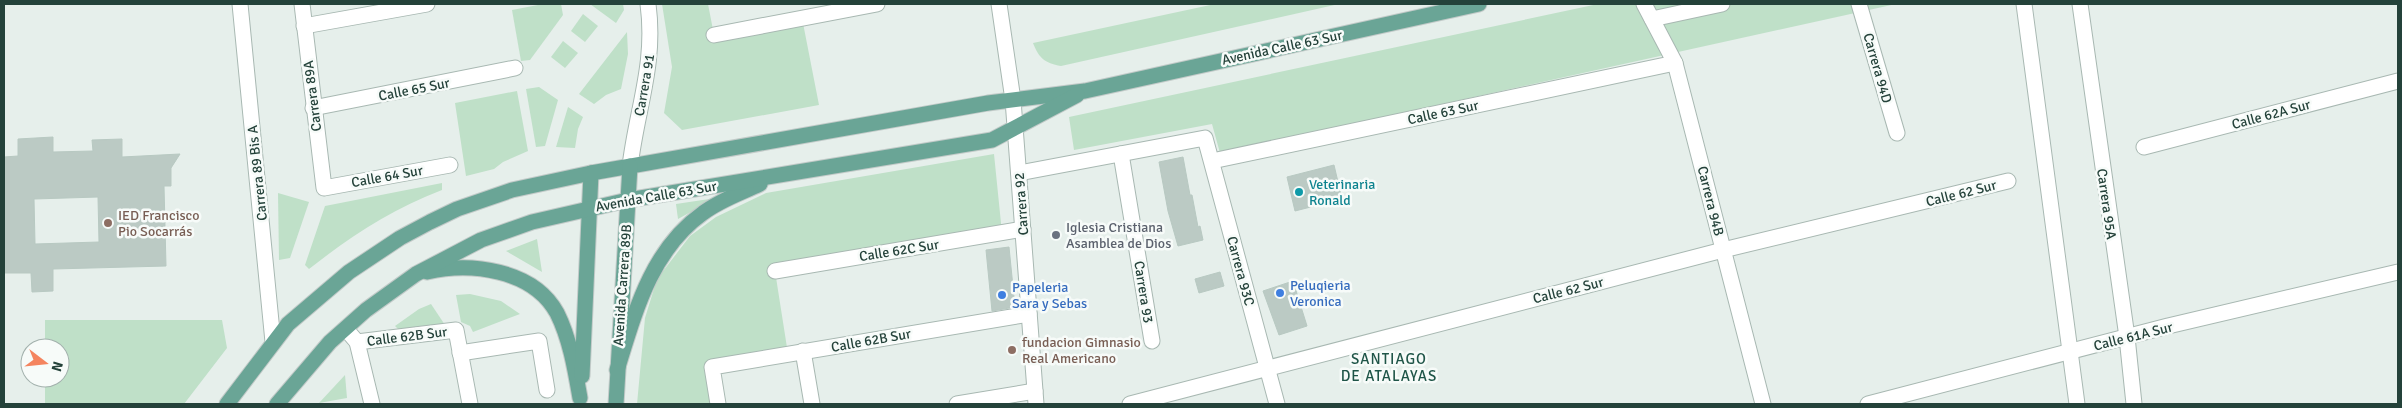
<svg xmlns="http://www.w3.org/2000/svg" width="2402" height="408" font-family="Signika,sans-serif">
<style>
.green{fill:#bfe0c8}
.building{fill:#bbcac4;stroke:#b8c9c2;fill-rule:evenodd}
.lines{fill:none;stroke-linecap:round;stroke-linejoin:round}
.minor-casing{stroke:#a8b8b2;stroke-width:17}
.major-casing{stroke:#c2cac8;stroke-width:17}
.minor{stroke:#fff;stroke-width:15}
.major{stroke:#6aa596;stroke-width:15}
.culture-dot{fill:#0f9aa8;stroke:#f7fbf9;stroke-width:2}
.education-dot{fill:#8d6e63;stroke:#f7fbf9;stroke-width:2}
.worship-dot{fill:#6b7280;stroke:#f7fbf9;stroke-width:2}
.shop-dot{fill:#3f7fe0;stroke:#f7fbf9;stroke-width:2}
.labels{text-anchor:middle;stroke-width:5;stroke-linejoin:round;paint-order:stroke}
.street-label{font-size:14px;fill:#24423a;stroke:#f7fbf9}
.culture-label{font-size:14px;fill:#0d838f;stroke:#f7fbf9;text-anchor:start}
.education-label{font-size:14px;fill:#785e54;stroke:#f7fbf9;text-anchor:start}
.worship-label{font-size:14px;fill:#5b616d;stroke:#f7fbf9;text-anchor:start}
.shop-label{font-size:14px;fill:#366cbe;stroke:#f7fbf9;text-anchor:start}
.neighbourhood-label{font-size:15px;letter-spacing:1px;fill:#1f5548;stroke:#f7fbf9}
</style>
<rect width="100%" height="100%" fill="#e6efeb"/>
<g class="green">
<path d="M543,4H561L563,15L530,60L521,61L512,10Z"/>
<path d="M590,4H623L624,10L616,23Z"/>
<path d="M662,4H708L714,35L802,18L819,105L682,130L664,113L672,67Z"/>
<path d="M1215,4H1339L1061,66C1044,63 1039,58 1033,43Z"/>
<path d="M1598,4H1896L1220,153L1212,124L1074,150L1069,117Z"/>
<path d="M583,14L598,26L585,42L571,31Z"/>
<path d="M627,32L628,54L621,89L606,95L594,104L579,94Z"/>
<path d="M563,41L578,53L565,68L551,57Z"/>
<path d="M539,87L558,100L545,146L536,147L526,89Z"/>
<path d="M517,91L528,151L503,162L494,169L466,176L455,103Z"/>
<path d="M568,107L583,117L578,129L575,148L556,147Z"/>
<path d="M994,154L1002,233L775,271L788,354L712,367L718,404H637L645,318L657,279L690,236L716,217L766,193Z"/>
<path d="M442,183V190C392,209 351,236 309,269L305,265L325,206Z"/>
<path d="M278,193L309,202L290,258L279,260Z"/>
<path d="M716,198L678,219L676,204Z"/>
<path d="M537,239L542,272L506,251Z"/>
<path d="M470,294L501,301L520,314L473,332L470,326L461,322L456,295Z"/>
<path d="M431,304L445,325L401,332L395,326L419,309Z"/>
<path d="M45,320H222L227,348L184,404H45V378H60V348H45Z"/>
<path d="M345,375L347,398L319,403Z"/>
</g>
<g class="building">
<path d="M53,137V152L93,151L92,140L122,139V157L180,154L171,168V186H164L166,266L53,269V291L32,292L31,273H4V157L18,156V139ZM98,197L99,242L35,244L34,199Z"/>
<path d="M1183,157L1190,195H1192L1198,227L1200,226L1203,240L1178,246L1168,211L1159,162Z"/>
<path d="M1334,165L1342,199L1295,211L1287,177Z"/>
<path d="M1009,247L1015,307L992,311L986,250Z"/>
<path d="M1220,272L1224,286L1199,293L1195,279Z"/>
<path d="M1293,281L1307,326L1279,335L1263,291Z"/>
</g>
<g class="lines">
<g class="minor-casing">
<g id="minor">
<path d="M240,4L273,342"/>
<path d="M302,4L324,188L450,165"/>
<path d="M999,4L1013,100L1036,404"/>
<path d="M1644,4L1675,63L1763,404"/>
<path d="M1859,4L1897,133"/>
<path d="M2024,4L2077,404"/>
<path d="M2080,4L2127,337L2134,404"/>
<path d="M1652,19L1722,4"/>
<path d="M304,26L427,4"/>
<path d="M714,35L877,4"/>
<path d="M313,108L515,68"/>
<path d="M2144,147L2398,81"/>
<path d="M1121,154L1152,341"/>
<path d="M1212,161L1675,63"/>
<path d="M630,166C637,108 656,64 648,4"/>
<path d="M1019,173L1205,138L1277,404"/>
<path d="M775,271L1023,229"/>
<path d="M351,335L357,342L372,404"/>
<path d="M357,342L456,330L470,404"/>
<path d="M803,351L812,404"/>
<path d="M460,353L539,341L547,390"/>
<path d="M718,404L712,367L1029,314"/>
<path d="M957,404L1035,391"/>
<path d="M1130,404L1723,250L2008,181"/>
<path d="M1868,404L2168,326L2398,272"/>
</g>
</g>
<g class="major-casing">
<g id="major">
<path d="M427,272C470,262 533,269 557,313C570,339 575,369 580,398"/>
<path d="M617,370C635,312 651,250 703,213C720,200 741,193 760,184"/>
<path d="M582,376L591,173"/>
<path d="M227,404L288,324L349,272L400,238L430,222L457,209L512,190L591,173L988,103L1085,91L1479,4"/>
<path d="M277,404L330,342L366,310L416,274L481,240L532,222L628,200L992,140L1077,95"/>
<path d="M616,404L630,166"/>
</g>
</g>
<use href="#minor" class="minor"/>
<use href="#major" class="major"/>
</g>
<circle class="culture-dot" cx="1299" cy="192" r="5"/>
<g class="education-dot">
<circle cx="108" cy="223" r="5"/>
<circle cx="1012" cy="350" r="5"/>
</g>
<circle class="worship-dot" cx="1056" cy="235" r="5"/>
<g class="shop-dot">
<circle cx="1280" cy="293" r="5"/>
<circle cx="1002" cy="295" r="5"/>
</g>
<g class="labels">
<g class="street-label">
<text transform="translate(1282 47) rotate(-12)" y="5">Avenida Calle 63 Sur</text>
<text transform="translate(1878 68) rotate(74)" y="5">Carrera 94D</text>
<text transform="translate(644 85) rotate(-80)" y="5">Carrera 91</text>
<text transform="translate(414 89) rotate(-11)" y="5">Calle 65 Sur</text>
<text transform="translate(312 96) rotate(-97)" y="5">Carrera 89A</text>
<text transform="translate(1443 112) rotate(-12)" y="5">Calle 63 Sur</text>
<text transform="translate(2271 114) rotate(-15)" y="5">Calle 62A Sur</text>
<text transform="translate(257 173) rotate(-96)" y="5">Carrera 89 Bis A</text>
<text transform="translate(387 176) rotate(-10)" y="5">Calle 64 Sur</text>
<text transform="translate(1961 193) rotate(-14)" y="5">Calle 62 Sur</text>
<text transform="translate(656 196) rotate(-10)" y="5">Avenida Calle 63 Sur</text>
<text transform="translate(1711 201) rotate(76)" y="5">Carrera 94B</text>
<text transform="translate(1021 204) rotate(-94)" y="5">Carrera 92</text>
<text transform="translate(2107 204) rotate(82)" y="5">Carrera 95A</text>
<text transform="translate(899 250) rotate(-9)" y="5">Calle 62C Sur</text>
<text transform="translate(1241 271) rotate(75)" y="5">Carrera 93C</text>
<text transform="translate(622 285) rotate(-86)" y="5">Avenida Carrera 89B</text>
<text transform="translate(1568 290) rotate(-14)" y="5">Calle 62 Sur</text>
<text transform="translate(1144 292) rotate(81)" y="5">Carrera 93</text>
<text transform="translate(407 336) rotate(-7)" y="5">Calle 62B Sur</text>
<text transform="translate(2133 336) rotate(-14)" y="5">Calle 61A Sur</text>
<text transform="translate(871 340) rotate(-10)" y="5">Calle 62B Sur</text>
</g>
<g class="culture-label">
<text x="1309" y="189">Veterinaria<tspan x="1309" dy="16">Ronald</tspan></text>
</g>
<g class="education-label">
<text x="118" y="220">IED Francisco<tspan x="118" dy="16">Pio Socarrás</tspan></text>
<text x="1022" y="347">fundacion Gimnasio<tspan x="1022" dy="16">Real Americano</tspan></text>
</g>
<g class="worship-label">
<text x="1066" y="232">Iglesia Cristiana<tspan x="1066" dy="16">Asamblea de Dios</tspan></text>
</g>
<g class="shop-label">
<text x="1290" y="290">Peluqieria<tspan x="1290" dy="16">Veronica</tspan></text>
<text x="1012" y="292">Papeleria<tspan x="1012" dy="16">Sara y Sebas</tspan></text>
</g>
<g class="neighbourhood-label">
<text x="1389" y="364">SANTIAGO<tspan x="1389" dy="17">DE ATALAYAS</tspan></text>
</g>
</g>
<rect width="2402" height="408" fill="none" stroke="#24423a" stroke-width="10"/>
<g transform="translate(45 363) rotate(106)"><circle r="24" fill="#f7fbf9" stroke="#a3b1ad"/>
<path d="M0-4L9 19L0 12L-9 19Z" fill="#f4845f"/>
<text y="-8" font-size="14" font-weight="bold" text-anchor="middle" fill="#24423a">N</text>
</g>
</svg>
